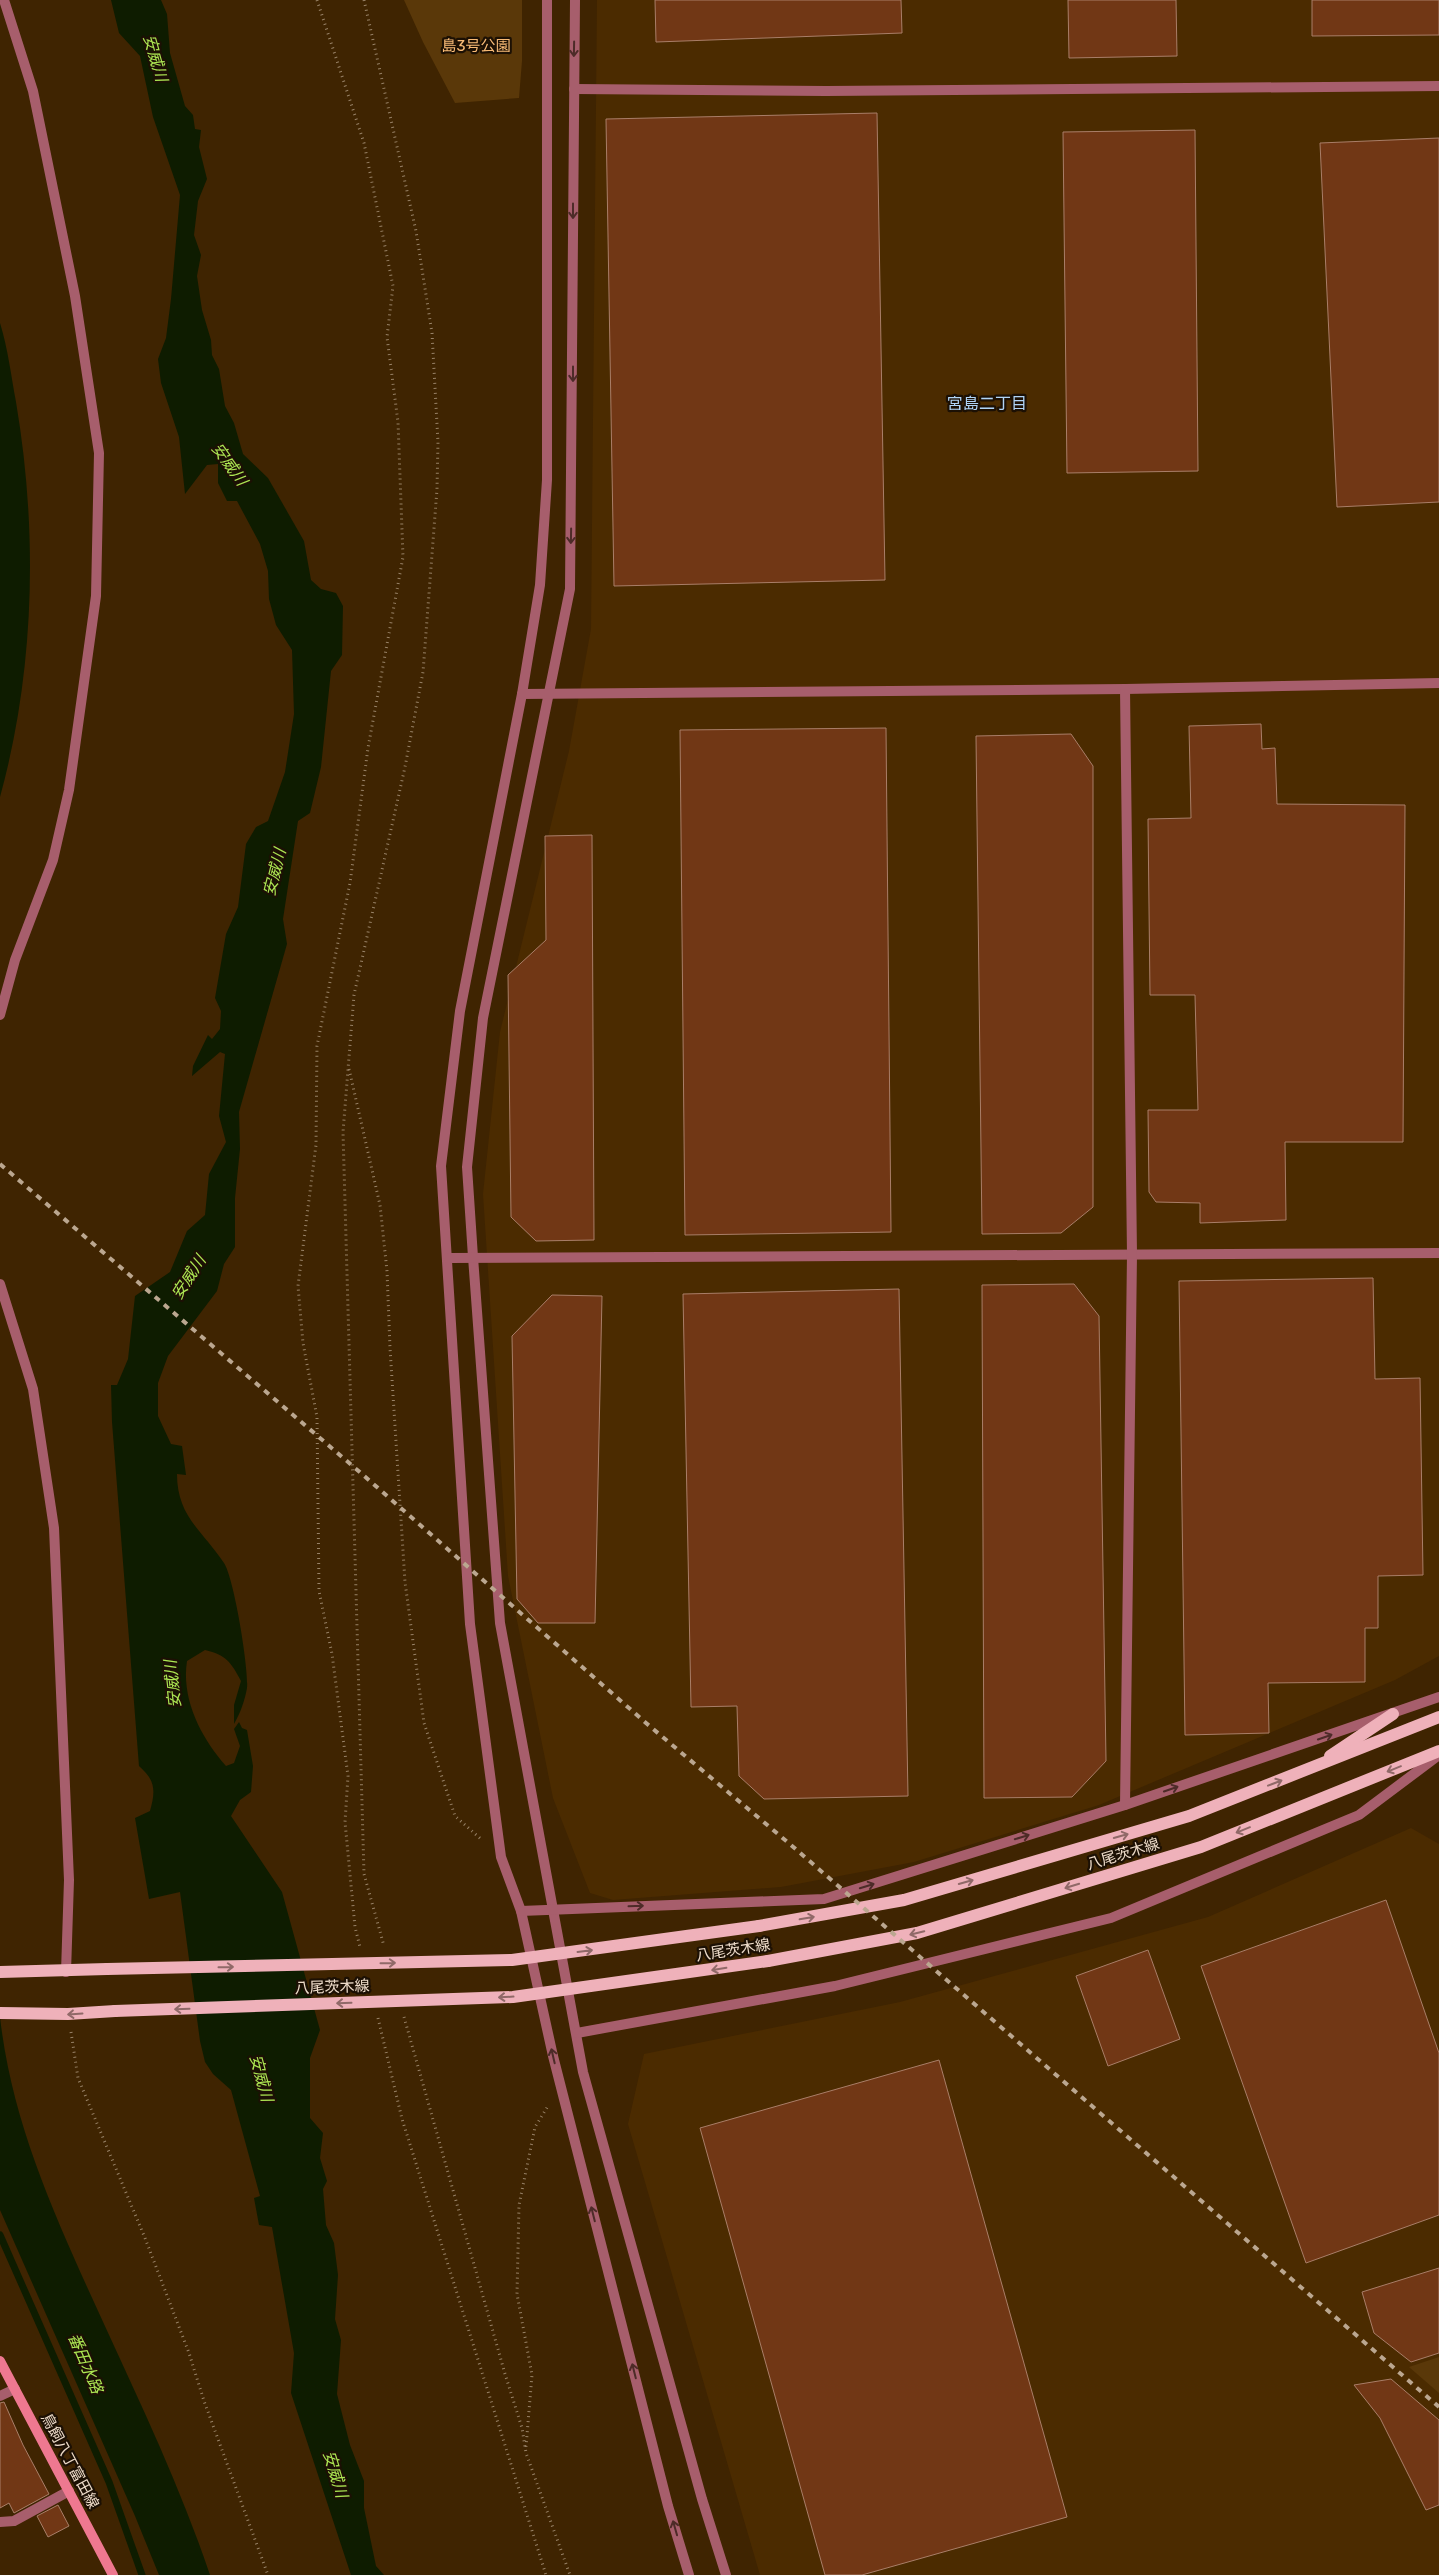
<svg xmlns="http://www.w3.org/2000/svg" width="1439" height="2575" font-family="Rubik,'Noto Sans JP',sans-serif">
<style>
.built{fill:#4b2b00}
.green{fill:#5a3809}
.water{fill:#0e1c00}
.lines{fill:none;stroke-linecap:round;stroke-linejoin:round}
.stream{stroke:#0e1c00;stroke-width:7}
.building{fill:#713715;stroke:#a97e68}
.path{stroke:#988267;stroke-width:3;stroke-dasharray:1 4;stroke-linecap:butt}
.lane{stroke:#a75e6c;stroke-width:10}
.street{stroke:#a75e6c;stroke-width:10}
.secondary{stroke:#ee7890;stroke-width:10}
.primary{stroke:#efb1ba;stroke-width:12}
.rail{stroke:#bba790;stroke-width:4;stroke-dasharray:6 6;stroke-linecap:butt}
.primary-bridge{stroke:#efb1ba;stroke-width:12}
.oneway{stroke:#4d2b28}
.oneway2{stroke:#906968}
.labels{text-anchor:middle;stroke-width:4.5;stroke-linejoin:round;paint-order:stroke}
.park-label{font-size:15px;fill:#fabc77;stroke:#1c1004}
.street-label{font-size:15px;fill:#eedcca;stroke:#1c1004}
.water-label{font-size:16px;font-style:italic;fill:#ade753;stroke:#1c1004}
.neighbourhood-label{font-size:16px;fill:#b1d4f6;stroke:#1c1004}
</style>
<rect width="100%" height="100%" fill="#3f2401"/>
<g class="built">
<path d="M597,0H1439V1656L1395,1680L1099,1805L914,1862L781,1887L613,1900L590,1893L553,1798L508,1576L483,1194L500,1032L569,751L591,629Z"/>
<path d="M1411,1828L1439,1844V2575H760L628,2124L644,2054L900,2002L1208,1917Z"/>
</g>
<g class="green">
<path d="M404,0H522V61L519,98L455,103L423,42Z"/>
<path d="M1439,2357V2393L1409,2367Z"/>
</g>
<g class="water">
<path d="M111,0H161L167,14L170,53L185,106L193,115L195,129L201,130L199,147L207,179L198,201L194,235L201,255L197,276L202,310L211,340L212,355L219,369L225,406L234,423L243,454L268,478L304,541L311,580L321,589L336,593L343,606L342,655L331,671L321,767L310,813L298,821L283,919L287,944L239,1112L240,1149L235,1198V1247L224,1264L217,1291L168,1356L158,1383V1416L171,1444L182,1446L186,1475L177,1474C177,1517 203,1531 224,1563C234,1578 249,1669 247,1688C245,1700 240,1714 234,1724V1705L241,1681C231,1662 226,1655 205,1650L187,1661C181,1699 201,1738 226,1766L234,1763L240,1746L234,1729L239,1722L242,1728L247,1730L253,1766L251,1792L240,1800L231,1816L282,1892L320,2030L310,2058V2118L323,2133L320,2158L327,2181L323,2189L326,2225L334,2243L338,2275L335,2319L341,2340L337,2394L350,2445L364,2481V2508L376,2566L384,2575H351L291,2393L294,2353L272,2227L259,2225L254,2198L260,2196L231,2090L213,2074L205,2062L200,2041L180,1892L149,1899L135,1818L150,1811C156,1790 155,1780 139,1766L112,1422L111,1385H117L128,1359L135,1296L170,1272L187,1231L205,1215L209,1174L226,1142L219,1116L225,1054L220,1052L192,1076L193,1066L208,1035L212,1039L220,1029L221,1011L215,998L226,934L238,907L246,844L256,827L268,821L285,772L294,714L292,650L276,625L269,599L268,571L260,544L237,501H227L218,483V464L207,465L185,494L179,437L161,383L158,359L166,338L171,299L180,195L153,117L140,56L119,33Z"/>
<path d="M0,323C8,349 11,375 16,402C38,531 35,670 0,797Z"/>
<path d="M0,2017C11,2115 48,2200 88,2289C131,2384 177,2477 210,2575H159L135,2516L0,2210Z"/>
</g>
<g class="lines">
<path class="stream" d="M0,2235L109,2482L142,2575"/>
</g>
<g class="building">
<path d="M655,0H901L902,33L656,42Z"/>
<path d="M1068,0H1176L1177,56L1069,58Z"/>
<path d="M1312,0H1439V35L1312,36Z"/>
<path d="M877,113L885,580L614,586L606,119Z"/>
<path d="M1195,130L1198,471L1067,473L1063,132Z"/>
<path d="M1439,138V502L1337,507L1320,143Z"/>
<path d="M1261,724L1262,749L1275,748L1277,804L1405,805L1403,1142H1285L1286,1220L1200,1223V1203L1156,1202L1149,1192L1148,1110H1198L1195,995H1150L1148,819L1191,818L1189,726Z"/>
<path d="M886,728L891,1232L685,1235L680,730Z"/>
<path d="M1071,734L1093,766V1207L1061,1233L982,1234L976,736Z"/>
<path d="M592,835L594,1240L536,1241L511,1217L508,975L546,940L545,836Z"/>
<path d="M1373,1278L1375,1379L1420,1378L1423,1575L1378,1576V1628H1365V1682L1268,1683L1269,1733L1185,1735L1179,1281Z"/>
<path d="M1074,1284L1099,1316L1106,1761L1072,1797L984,1798L982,1285Z"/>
<path d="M899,1289L908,1796L764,1799L739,1776L737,1706L691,1707L683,1294Z"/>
<path d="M552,1295L602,1296L595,1623H538L517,1599L512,1336Z"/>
<path d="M1386,1900L1439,2053V2215L1306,2263L1201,1966Z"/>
<path d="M1148,1950L1180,2039L1108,2066L1076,1976Z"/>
<path d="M939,2060L1067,2517L862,2575H825L700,2128Z"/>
<path d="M1439,2268V2353L1411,2362L1374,2333L1362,2292Z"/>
<path d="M1391,2379L1439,2420V2505L1426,2510L1380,2418L1354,2385Z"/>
<path d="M4,2402L23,2445L49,2494L14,2513L9,2503L0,2508V2403Z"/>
<path d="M58,2505L69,2526L48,2537L37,2516Z"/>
</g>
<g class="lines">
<g class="path">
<path d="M317,0L364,143L393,286L387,337L398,422L403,557L368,748L350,883L317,1046L316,1145L298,1286L303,1343L317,1417L319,1591L332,1654L348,1776L345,1822L355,1927L360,1947"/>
<path d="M364,0L416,231L432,333L438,442L437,489L423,672L405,767L354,995L343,1132L364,1874L384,1946"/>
<path d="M349,1069L380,1205L387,1271L390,1348L405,1582L424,1723L455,1816L482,1840"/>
<path d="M404,2017L505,2374L522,2428L526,2453L570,2575"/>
<path d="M378,2018L402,2119L546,2575"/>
<path d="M71,2032L78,2078L145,2238L189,2353L204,2401L268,2575"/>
<path d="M526,2447L532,2375L517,2294L519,2205L535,2127L548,2106"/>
</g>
<g class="lane">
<path d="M574,89L826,91L1439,86"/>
<path d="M0,2396L15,2389"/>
<path d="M0,2522L14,2521L69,2491"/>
</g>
<g class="street">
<path d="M547,0V480L540,585L522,694L460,1011L441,1166L470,1624L501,1857L521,1911L553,2056L668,2506L689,2575"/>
<path d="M575,0L570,589L483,1018L467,1167L473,1257L500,1623L583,2072L702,2499L726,2575"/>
<path d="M522,694L1125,689L1439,683"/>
<path d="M0,1015L15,960L53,860L69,790L96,596L99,453L75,296L33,91L4,0"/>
<path d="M448,1258L1439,1253"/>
<path d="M0,1284L33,1389L54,1528L69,1880L66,1972"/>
<path d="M1125,1805L1132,1254L1125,689"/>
<path d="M521,1911L824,1899L1125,1805L1439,1697"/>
<path d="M577,2033L835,1986L1111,1918L1359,1815L1439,1755"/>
</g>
<path class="secondary" d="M0,2361L113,2575"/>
<g class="primary">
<path d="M1330,1756L1393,1714"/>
<path d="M759,1926L904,1900L1189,1816L1439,1717"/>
<path d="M768,1961L917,1933L1201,1847L1439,1751"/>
<path d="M0,1972L107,1969"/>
<path d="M0,2013L68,2014L115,2011"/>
</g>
<path class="rail" d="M0,1164L362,1474L646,1723L791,1845L1439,2407"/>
<g class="primary-bridge">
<path d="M107,1969L512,1960L759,1926"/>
<path d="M115,2011L513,1997L768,1961"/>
</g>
</g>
<defs><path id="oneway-shaft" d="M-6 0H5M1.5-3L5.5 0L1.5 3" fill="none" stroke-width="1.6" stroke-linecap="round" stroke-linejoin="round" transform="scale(1.25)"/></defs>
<g class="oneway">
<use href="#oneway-shaft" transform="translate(574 49) rotate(91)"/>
<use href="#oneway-shaft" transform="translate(573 211) rotate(90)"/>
<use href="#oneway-shaft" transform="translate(573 374) rotate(90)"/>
<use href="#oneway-shaft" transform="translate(571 536) rotate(91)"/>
<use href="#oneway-shaft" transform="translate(1325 1737) rotate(-19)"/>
<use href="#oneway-shaft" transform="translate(1171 1789) rotate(-19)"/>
<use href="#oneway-shaft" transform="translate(1022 1837) rotate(-17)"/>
<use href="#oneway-shaft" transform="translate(867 1886) rotate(-17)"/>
<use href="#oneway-shaft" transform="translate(636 1906) rotate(-2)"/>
<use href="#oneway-shaft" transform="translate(553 2056) rotate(-103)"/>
<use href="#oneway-shaft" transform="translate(593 2214) rotate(-104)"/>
<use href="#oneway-shaft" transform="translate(634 2371) rotate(-104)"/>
<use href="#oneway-shaft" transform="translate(675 2528) rotate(-106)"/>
</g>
<g class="oneway2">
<use href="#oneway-shaft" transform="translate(1394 1769) rotate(158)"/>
<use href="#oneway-shaft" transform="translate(1275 1783) rotate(-21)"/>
<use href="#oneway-shaft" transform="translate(1243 1830) rotate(158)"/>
<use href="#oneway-shaft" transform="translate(1121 1836) rotate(-16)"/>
<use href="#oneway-shaft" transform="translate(966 1882) rotate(-16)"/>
<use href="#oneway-shaft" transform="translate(1072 1886) rotate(163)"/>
<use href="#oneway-shaft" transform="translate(807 1918) rotate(-10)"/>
<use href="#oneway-shaft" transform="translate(917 1933) rotate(166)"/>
<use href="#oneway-shaft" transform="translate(585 1951) rotate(-7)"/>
<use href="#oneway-shaft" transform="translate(388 1963) rotate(-1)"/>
<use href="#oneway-shaft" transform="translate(226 1967) rotate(-1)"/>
<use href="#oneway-shaft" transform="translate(719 1969) rotate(171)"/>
<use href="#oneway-shaft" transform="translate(506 1997) rotate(177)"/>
<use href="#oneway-shaft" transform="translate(344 2003) rotate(178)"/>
<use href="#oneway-shaft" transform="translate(182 2009) rotate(178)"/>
<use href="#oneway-shaft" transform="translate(75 2014) rotate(176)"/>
</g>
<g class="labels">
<g class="park-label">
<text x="476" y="51">島3号公園</text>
</g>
<g class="street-label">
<text transform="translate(1123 1854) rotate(-17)" y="5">八尾茨木線</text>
<text transform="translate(733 1950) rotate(-9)" y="5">八尾茨木線</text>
<text transform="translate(332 1987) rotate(-2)" y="5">八尾茨木線</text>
<text transform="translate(70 2461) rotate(62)" y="5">鳥飼八丁富田線</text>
</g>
<g class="water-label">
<text transform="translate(156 58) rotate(74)" y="6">安威川</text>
<text transform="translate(230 464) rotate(54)" y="6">安威川</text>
<text transform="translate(274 872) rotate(-76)" y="6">安威川</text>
<text transform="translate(188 1277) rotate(-57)" y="6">安威川</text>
<text transform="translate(172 1684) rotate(-96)" y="6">安威川</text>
<text transform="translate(262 2078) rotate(75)" y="6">安威川</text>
<text transform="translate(86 2363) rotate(67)" y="6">番田水路</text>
<text transform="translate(336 2474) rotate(73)" y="6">安威川</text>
</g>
<g class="neighbourhood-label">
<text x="987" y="409">宮島二丁目</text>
</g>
</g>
</svg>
